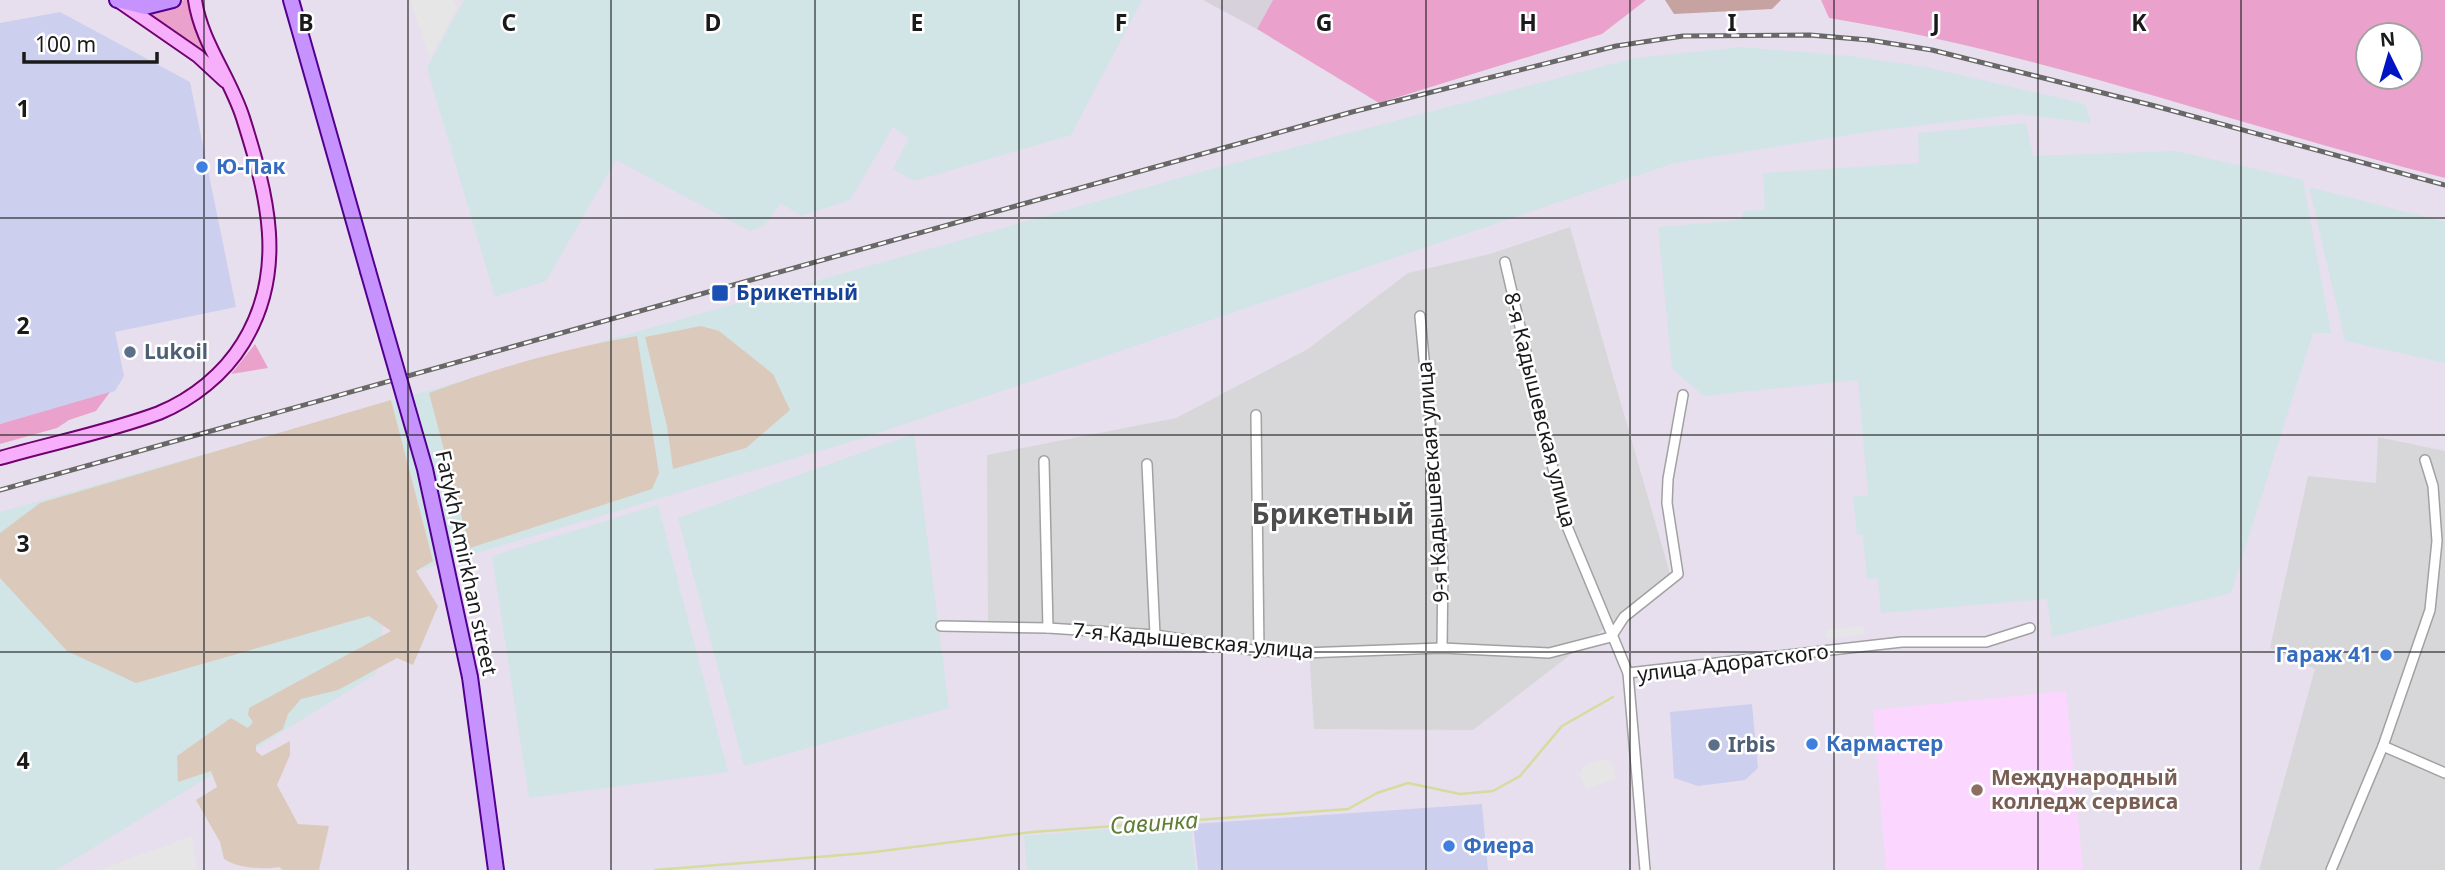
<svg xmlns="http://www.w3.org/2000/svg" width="2445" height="870" font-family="'Noto Sans',sans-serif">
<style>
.residential{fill:#d7d7d9}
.commercial{fill:#cdcfef}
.industrial{fill:#d1e4e6}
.education{fill:#fbd6ff}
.airport{fill:#d7d1db}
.grass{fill:#eaa2cc;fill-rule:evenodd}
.wetland{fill:#dbcabc}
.cemetery{fill:#c6a2a0}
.parking{fill:#e6e6e6}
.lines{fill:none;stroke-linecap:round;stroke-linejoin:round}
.stream{stroke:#d4dc9e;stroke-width:2.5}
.minor-casing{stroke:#a1a1a1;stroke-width:12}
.secondary-casing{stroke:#710270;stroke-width:16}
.primary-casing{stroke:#530091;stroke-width:18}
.minor{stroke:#fff;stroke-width:9}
.secondary{stroke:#f7affb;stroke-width:12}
.primary{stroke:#c693fe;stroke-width:14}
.rail-casing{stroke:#686868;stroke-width:5}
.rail{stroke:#fff;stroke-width:2.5;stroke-dasharray:8;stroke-linecap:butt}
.primary-bridge-casing{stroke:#530091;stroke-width:18;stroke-linecap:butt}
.primary-bridge{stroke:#c693fe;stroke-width:14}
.grid{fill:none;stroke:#1a1a1a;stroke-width:2;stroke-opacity:0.55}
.shop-dot{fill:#3f7fe0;stroke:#fff;stroke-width:2.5}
.transit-dot{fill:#1a4fb4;stroke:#fff;stroke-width:2.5}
.service-dot{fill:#5c6f8a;stroke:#fff;stroke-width:2.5}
.education-dot{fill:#8d6e63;stroke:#fff;stroke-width:2.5}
.labels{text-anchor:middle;stroke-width:5;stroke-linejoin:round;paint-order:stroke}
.shop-label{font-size:21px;font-weight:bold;fill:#366cbe;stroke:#fff;text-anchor:start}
.transit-label{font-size:21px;font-weight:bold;fill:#164399;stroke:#fff;text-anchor:start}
.service-label{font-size:21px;font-weight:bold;fill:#4e5e75;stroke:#fff;text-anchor:start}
.street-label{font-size:21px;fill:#1a1a1a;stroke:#fff}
.education-label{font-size:21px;font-weight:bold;fill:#785e54;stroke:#fff;text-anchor:start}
.water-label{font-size:23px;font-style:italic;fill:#607d36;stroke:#fff}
.district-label{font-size:28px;font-weight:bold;fill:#4d4d4d;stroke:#fff}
.grid-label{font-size:23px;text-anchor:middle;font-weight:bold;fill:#1a1a1a;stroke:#fff;stroke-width:5;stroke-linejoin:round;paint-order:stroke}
</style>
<rect width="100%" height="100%" fill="#e7dfed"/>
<g class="residential">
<path d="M1570,227L1671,577L1473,730L1314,729L1309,649L1259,647L988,621L987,455L1176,418L1308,349L1408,273L1490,254Z"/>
<path d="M2378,437L2445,451V870H2259L2315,669L2270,648L2308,476L2376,483Z"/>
</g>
<g class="commercial">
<path d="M60,12L190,82L236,307L115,332L124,376L115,391L0,424V23Z"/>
<path d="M1752,704L1758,768L1745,780L1698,786L1674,778L1670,712Z"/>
<path d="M1482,804L1488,870H1198L1193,824Z"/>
</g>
<g class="industrial">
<path d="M464,0H1142L1071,135L914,181L893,169L909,138L893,127L850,200L801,216L781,203L765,225L750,231L616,160L546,281L495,297L427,68Z"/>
<path d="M1741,47L1849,56L1926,67L2085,104L2091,123L2019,114L1880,130L1674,163L869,436L389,579L376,674L57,870H0V512L1208,170L1635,58Z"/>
<path d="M2026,123L2033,156L2176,151L2303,180L2331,333H2313L2231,593L2052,637L2047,599L1881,613L1878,578L1867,579L1863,535H1857L1853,497L1868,495L1858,380L1704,396L1672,369L1658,227L1742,220L1743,211L1765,210L1763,173L1919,163L1918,133Z"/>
<path d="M2309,187L2445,222V363L2345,341Z"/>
<path d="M914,434L949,708L744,766L678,518Z"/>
<path d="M658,505L728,772L529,798L492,556Z"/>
<path d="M1190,822L1196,870H1027L1024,836Z"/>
</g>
<path class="education" d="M2066,691L2083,870H1886L1873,710Z"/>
<path class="airport" d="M1203,0H1273L1257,29Z"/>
<g class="grass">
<path d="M184,0H189L197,33L212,59L143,11H160Z"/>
<path d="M1273,0H1646L1602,34L1379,103L1257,29Z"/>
<path d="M1821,0H2445V178C2239,126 2039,52 1829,18ZM2368,35H2410V77H2368Z"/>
<path d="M255,344L268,368L231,374Z"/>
<path d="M110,392L96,411L69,420L57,428L0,444V424Z"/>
</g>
<g class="wetland">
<path d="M701,326L719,331L773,374L790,410L746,448L673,469L667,426L645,337Z"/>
<path d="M637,336L659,473L652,489L470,548L429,393C496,368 566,348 637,336Z"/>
<path d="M391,400L433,561L416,571L438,606L413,665L397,658L338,690L301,699L288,714L283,729L256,745V751L262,756L290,741V755L277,785L298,824L329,826L319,870H283L279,867C264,870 237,868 224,859L220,842L196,800L217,787L211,771L178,782L177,756L231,718L248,728L253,722L248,715L249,708L391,631L369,616L136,683L67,651L0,578V533L40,503Z"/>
</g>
<path class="cemetery" d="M1665,0H1781L1772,9L1674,14Z"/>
<g class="parking">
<path d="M410,0H454L457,9L430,58Z"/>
<path d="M1863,626L1864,634L1827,639L1826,630Z"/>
<path d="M1601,760L1612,761L1615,779L1587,789L1579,776L1584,766Z"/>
<path d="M192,836L197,870H99Z"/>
</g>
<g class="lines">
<path class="stream" d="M655,870L866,853L1032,832L1348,809L1377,793L1408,783L1460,794L1493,791L1520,776L1562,726L1613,697"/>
<g class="minor-casing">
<g id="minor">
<path d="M1505,262L1566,524L1628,673L1645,870"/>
<path d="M1420,316L1443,562L1442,648"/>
<path d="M1256,415L1259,651"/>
<path d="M1044,461L1048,628"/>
<path d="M1147,464L1155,635"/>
<path d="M941,626L1048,628L1155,635L1259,651L1303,653L1442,648L1549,653L1611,637L1624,617L1678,574L1667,503L1668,479L1683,395"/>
<path d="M1628,673L1902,642H1986L2030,628"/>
<path d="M2383,746L2445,773"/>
<path d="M2331,870L2383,746L2430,610L2437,541L2433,486L2425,460"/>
</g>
</g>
<g class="secondary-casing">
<g id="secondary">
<path d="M120,2L198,56L225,81"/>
<path d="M0,458C52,443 108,432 159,413C193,399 224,374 243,343C288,270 267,194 243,118C230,77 201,42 195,0"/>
</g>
</g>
<g class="primary-casing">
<g id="primary">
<path d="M117,0L145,7L173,0"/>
<path d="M291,0L368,271"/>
<path d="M470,677L496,870"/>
</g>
</g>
<use href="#minor" class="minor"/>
<use href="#secondary" class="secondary"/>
<use href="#primary" class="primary"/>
<g class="rail-casing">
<path id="rail" d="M0,490L1352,112L1616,46L1683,36L1810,35L1869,40L1932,50L2155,106L2445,185"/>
</g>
<use href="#rail" class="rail"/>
<g class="primary-bridge-casing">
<path id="primary-bridge" d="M368,271L425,469L470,677"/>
</g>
<use href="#primary-bridge" class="primary-bridge"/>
</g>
<path class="grid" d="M204,0V870M408,0V870M611,0V870M815,0V870M1019,0V870M1222,0V870M1426,0V870M1630,0V870M1834,0V870M2038,0V870M2241,0V870M0,218H2445M0,435H2445M0,652H2445"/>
<g class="shop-dot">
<circle cx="202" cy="167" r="7"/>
<circle cx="2386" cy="655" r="7"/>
<circle cx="1812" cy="744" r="7"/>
<circle cx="1449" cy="846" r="7"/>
</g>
<rect class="transit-dot" x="711" y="284" width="18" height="18" rx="3.5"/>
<g class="service-dot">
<circle cx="130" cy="352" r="7"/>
<circle cx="1714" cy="745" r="7"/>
</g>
<circle class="education-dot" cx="1977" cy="790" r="7"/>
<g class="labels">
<g class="shop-label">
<text x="216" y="174">Ю-Пак</text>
<text x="2372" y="662" text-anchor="end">Гараж 41</text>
<text x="1826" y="751">Кармастер</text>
<text x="1463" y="853">Фиера</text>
</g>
<g class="transit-label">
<text x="736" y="300">Брикетный</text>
</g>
<g class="service-label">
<text x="144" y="359">Lukoil</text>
<text x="1728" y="752">Irbis</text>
</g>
<g class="street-label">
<text transform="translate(1540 410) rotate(76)" y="7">8-я Кадышевская улица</text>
<text transform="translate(1433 482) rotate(-94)" y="7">9-я Кадышевская улица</text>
<text transform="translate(466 563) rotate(78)" y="7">Fatykh Amirkhan street</text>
<text transform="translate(1193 641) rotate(5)" y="7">7-я Кадышевская улица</text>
<text transform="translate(1733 663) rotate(-7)" y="7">улица Адоратского</text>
</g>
<g class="education-label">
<text x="1991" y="785">Международный<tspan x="1991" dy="24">колледж сервиса</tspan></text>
</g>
<g class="water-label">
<text transform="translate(1154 823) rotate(-4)" y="8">Савинка</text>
</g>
<g class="district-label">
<text x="1333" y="524">Брикетный</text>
</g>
</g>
<g class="grid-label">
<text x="306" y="31">B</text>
<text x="509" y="31">C</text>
<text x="713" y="31">D</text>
<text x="917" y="31">E</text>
<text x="1121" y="31">F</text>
<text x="1324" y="31">G</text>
<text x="1528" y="31">H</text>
<text x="1732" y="31">I</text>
<text x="1936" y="31">J</text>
<text x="2139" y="31">K</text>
<text x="23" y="117">1</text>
<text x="23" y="334">2</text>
<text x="23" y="552">3</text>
<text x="23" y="769">4</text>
</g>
<g transform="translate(2389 56) rotate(355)"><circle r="33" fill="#ffffff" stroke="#a3a3a3" stroke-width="2"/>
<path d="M0-5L12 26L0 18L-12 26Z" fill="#0013c5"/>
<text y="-10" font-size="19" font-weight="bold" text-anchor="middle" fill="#1a1a1a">N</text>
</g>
<path d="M24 52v10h133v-10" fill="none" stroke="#1a1a1a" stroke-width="3.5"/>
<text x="35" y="52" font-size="21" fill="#1a1a1a" stroke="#ffffff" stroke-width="5" paint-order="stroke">100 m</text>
</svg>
